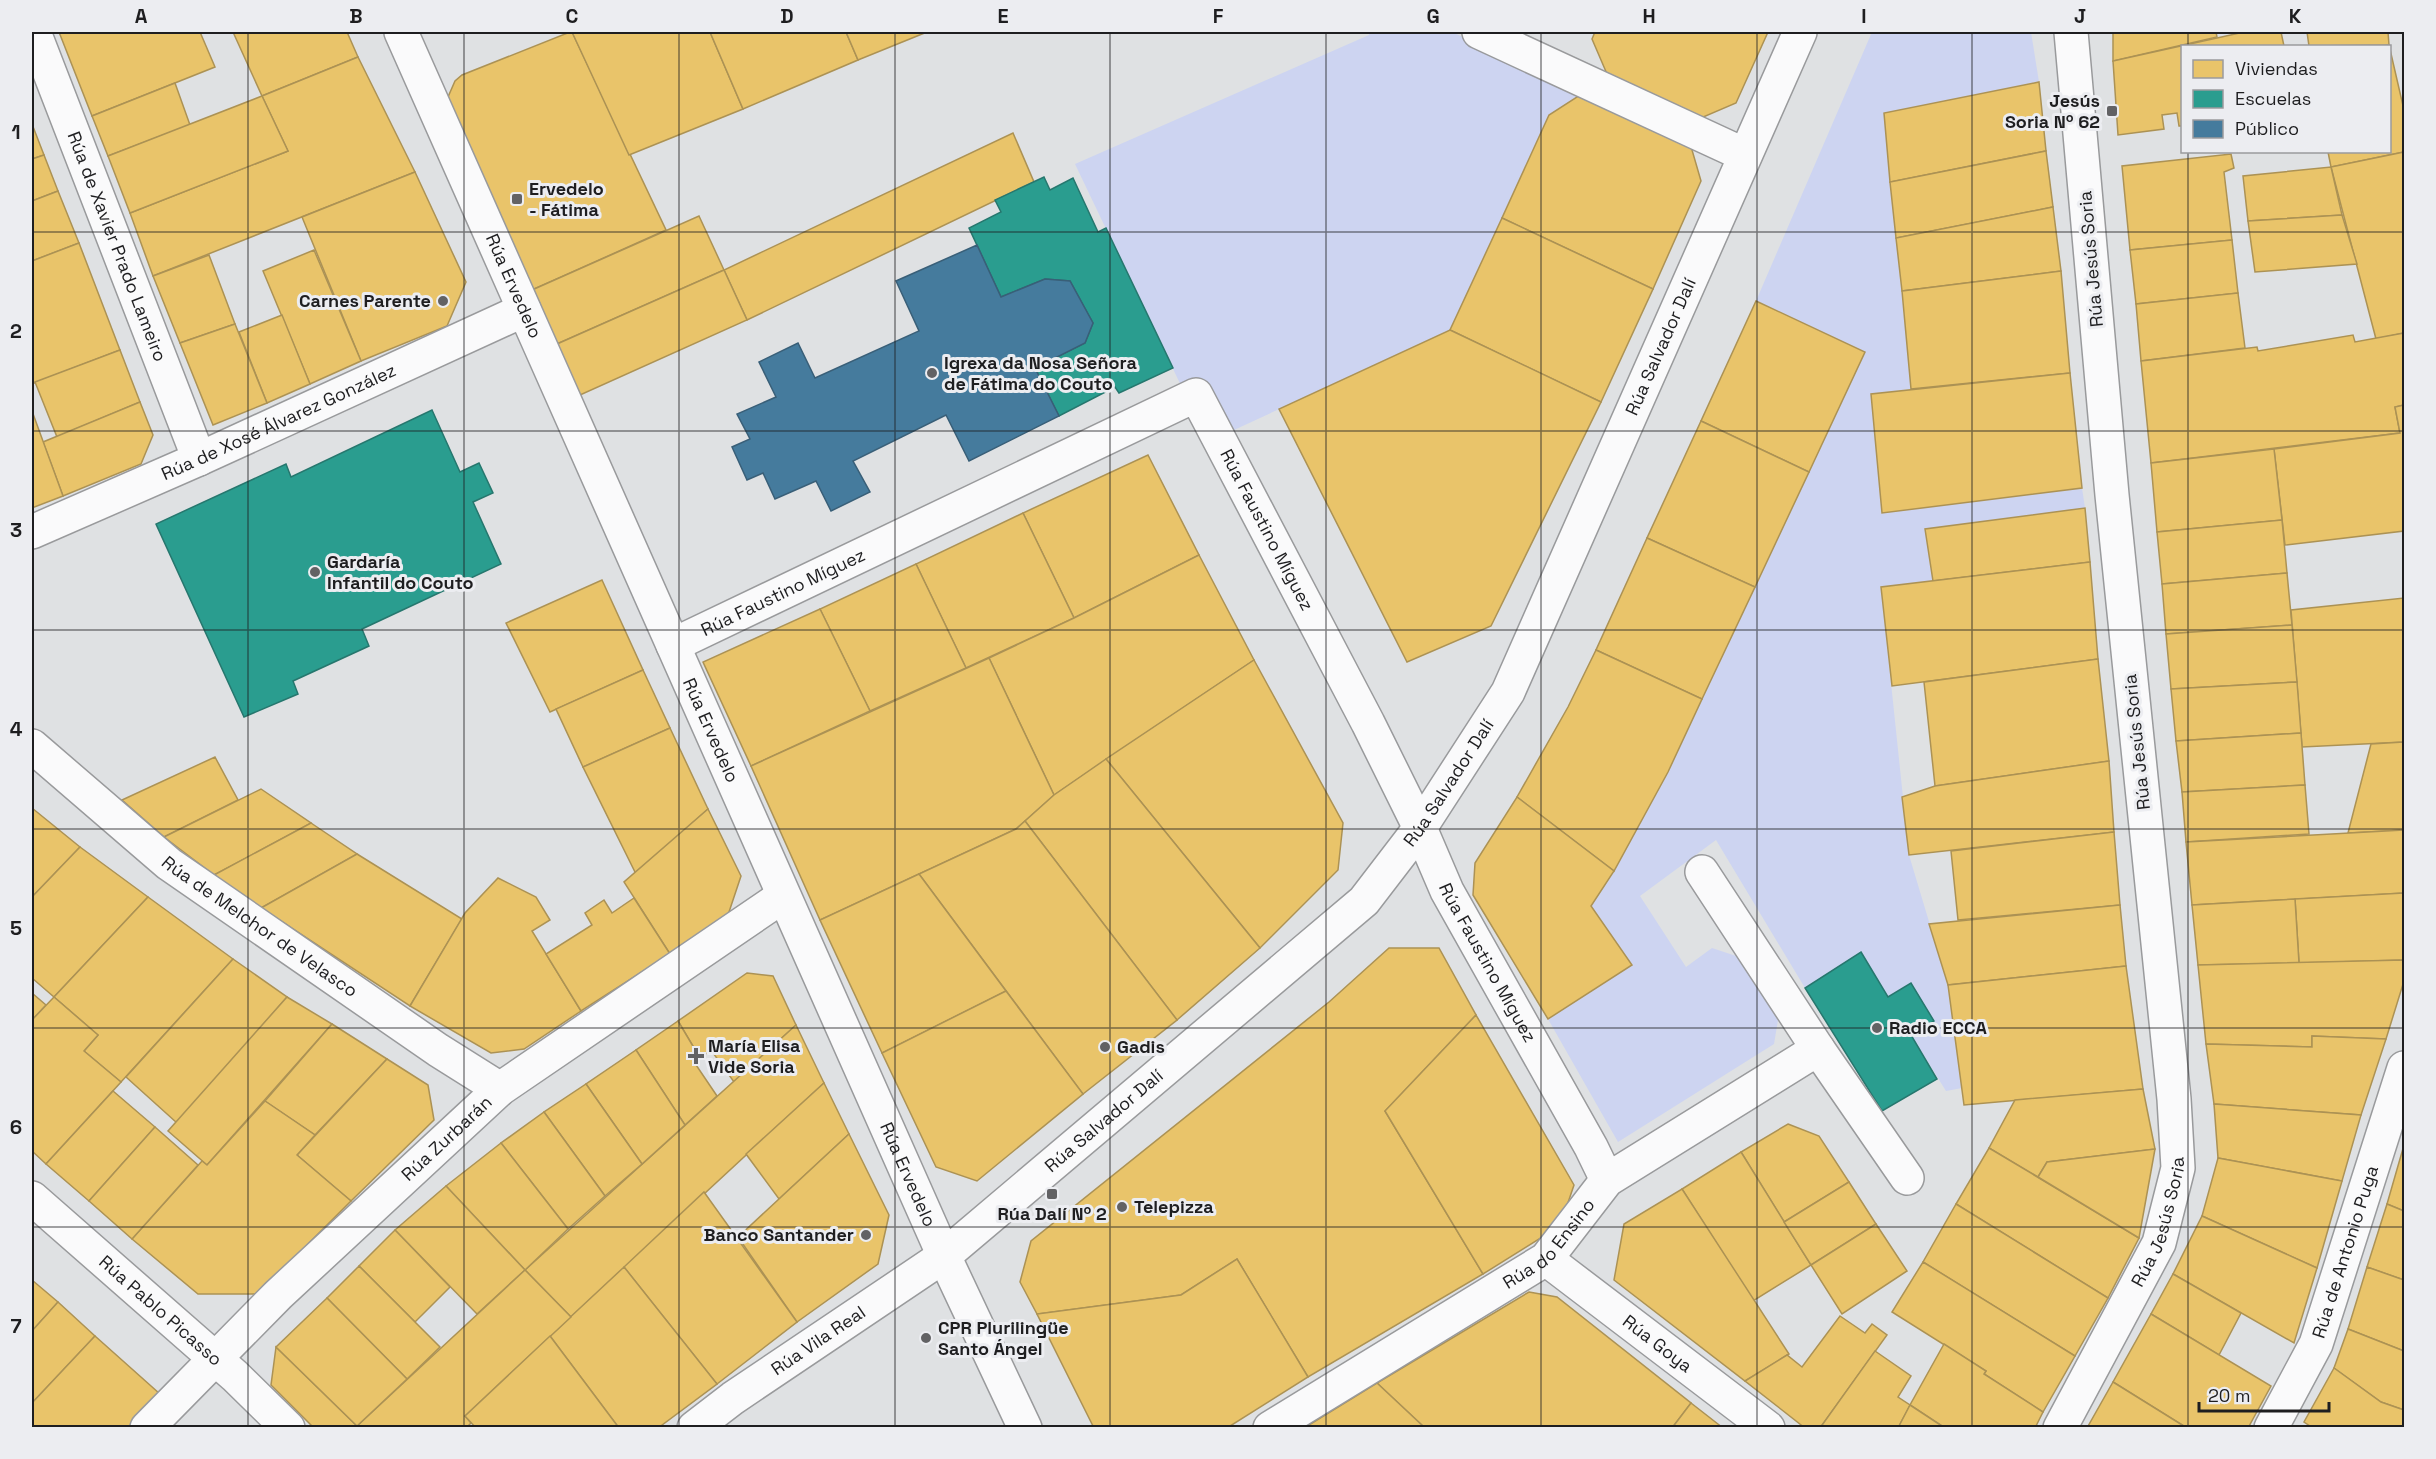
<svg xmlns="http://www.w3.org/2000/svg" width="2436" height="1459" font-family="'Space Grotesk',sans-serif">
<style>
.green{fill:#cdd4f1}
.homes{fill:#e9c46a;stroke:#ac9254;stroke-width:1.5}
.schools{fill:#2a9d8f;stroke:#26776e;stroke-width:1.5}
.public{fill:#457b9d;stroke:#395f78;stroke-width:1.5}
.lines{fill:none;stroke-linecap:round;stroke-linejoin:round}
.minor-casing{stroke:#999a9c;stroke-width:36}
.tertiary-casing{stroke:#999a9c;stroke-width:36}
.minor{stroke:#fafafb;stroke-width:33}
.tertiary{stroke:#fafafb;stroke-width:33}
.grid{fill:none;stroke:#1e1e20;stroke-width:1.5;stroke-opacity:0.55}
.poi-dot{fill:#626264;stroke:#ecedf1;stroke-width:2}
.labels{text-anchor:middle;stroke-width:6;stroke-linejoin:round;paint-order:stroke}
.poi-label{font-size:18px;font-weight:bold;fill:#1e1e20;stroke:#ecedf1;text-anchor:start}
.street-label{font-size:18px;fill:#1e1e20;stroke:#ecedf1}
.neatline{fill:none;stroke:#1e1e20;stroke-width:2}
.grid-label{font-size:20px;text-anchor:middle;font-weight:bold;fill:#1e1e20}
</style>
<rect width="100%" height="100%" fill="#dfe1e3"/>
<g class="green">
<path d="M1369,32H1452L1583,93L1549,115L1450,330L1208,442L1075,164L1369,35Z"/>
<path d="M1872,32H2031L2039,82L1884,113L1911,389L1871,394L1882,513L2082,488L2085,508L1926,529L1933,581L1881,587L1909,855L1948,985L1962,1088L1946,1091L1911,1035L1934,1021L1911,983L1888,997L1861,952L1805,988L1716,840L1640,896L1686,967L1712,948L1736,956L1778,1020L1774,1044L1618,1142L1548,1019L1631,966L1591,906L1614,871L1668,772L1864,352L1756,301Z"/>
</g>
<g class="homes">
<path d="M59,32H200L215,67L92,116Z"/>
<path d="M233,32H347L358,57L262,96Z"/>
<path d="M570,32H572L666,230L532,290L448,97L455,81L462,75Z"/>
<path d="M572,32H710L743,109L629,155Z"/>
<path d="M710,32H846L858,60L743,109Z"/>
<path d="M846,32H927L858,60Z"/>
<path d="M1595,32H1768L1736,103L1701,118L1607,74L1592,39Z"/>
<path d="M2113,32H2216L2217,37L2113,61Z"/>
<path d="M2244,32H2281L2284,46H2182V126H2179L2177,113L2162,115L2164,129L2118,135L2113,61Z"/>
<path d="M2307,32H2388L2389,45L2309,46Z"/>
<path d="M2389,45L2404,110V152L2331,167L2328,152H2390V46H2382Z"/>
<path d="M358,57L415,172L153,276L130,213L288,151L262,96Z"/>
<path d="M2039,82L2046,151L1890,182L1884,113Z"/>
<path d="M175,83L190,125L108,156L92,116Z"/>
<path d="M1583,93L1690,143L1701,181L1653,289L1502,218L1549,115Z"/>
<path d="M262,96L288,151L130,213L108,156Z"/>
<path d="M32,124L44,155L32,159Z"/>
<path d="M1013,133L1034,182L747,320L724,270Z"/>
<path d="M2046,151L2053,207L1896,238L1890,182Z"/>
<path d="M2404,152V333L2376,339L2331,167Z"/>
<path d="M2231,154L2234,168L2224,172L2232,240L2130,250L2122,166Z"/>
<path d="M44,155L58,191L32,201V159Z"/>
<path d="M2331,167L2342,215L2248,221L2243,176Z"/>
<path d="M415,172L466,282L447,326L361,361L302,217Z"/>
<path d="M58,191L79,243L32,261V201Z"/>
<path d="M2053,207L2061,271L1902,291L1896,238Z"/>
<path d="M2342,215L2357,264L2255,272L2248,221Z"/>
<path d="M699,216L724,270L557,344L532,290Z"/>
<path d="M1502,218L1653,289L1601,402L1450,330Z"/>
<path d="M2232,240L2238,293L2136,304L2130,250Z"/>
<path d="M79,243L120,350L32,384V261Z"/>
<path d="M314,250L361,361L310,384L263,271Z"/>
<path d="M209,255L235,324L180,343L153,276Z"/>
<path d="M724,270L747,320L580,395L557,344Z"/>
<path d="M2061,271L2070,373L1911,389L1902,291Z"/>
<path d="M2238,293L2245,348L2141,361L2136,304Z"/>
<path d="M1756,301L1865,352L1809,472L1701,421Z"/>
<path d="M282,315L310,384L267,403L239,332Z"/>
<path d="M235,324L267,403L213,425L180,343Z"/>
<path d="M1450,330L1601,402L1491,626L1407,662L1279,409Z"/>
<path d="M2404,333V405L2395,407L2400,433L2151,463L2141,361L2257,347L2258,351L2353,335L2355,342Z"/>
<path d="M120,350L140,402L57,437L35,382Z"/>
<path d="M2070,373L2082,488L1882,513L1871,394Z"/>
<path d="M140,402L153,435L141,464L63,496L43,442Z"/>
<path d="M2404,405V531L2285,545L2274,449L2400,433L2395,407Z"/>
<path d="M32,411L63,496L32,508Z"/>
<path d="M1701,421L1809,472L1755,587L1647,538Z"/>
<path d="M2274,449L2282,520L2157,532L2151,463Z"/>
<path d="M1148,455L1199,555L1074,618L1023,513Z"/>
<path d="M2085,508L2090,562L1933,581L1925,529Z"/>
<path d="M1023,513L1074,618L966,668L916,564Z"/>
<path d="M2282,520L2287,573L2162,584L2157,532Z"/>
<path d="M1647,538L1755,587L1702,699L1596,650Z"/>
<path d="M1199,555L1254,660L1054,795L989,658L1074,618Z"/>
<path d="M2090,562L2098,659L1892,686L1881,587Z"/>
<path d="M916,564L966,668L870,711L820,609Z"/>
<path d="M2287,573L2292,625L2166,634L2162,584Z"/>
<path d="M602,580L643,670L550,712L506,623Z"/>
<path d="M2404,598V742L2302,747L2291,610Z"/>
<path d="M820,609L870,711L751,766L703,662Z"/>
<path d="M2292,625L2297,682L2171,689L2166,634Z"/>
<path d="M1596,650L1702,699L1668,772L1614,871L1517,797L1568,707Z"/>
<path d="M989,658L1054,795L1016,829L820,920L751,766Z"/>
<path d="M2098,659L2109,761L1935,786L1924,682Z"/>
<path d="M1254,660L1343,823L1338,870L1260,948L1106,759Z"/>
<path d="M643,670L670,728L583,767L556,709Z"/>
<path d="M2297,682L2301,733L2176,741L2171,689Z"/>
<path d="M670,728L708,809L636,874L583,767Z"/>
<path d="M2301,733L2305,785L2182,792L2176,741Z"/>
<path d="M2404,742V830L2348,833L2371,744Z"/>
<path d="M215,757L238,800L164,837L122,800Z"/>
<path d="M1106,759L1260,948L1177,1020L1025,821L1054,795Z"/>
<path d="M2109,761L2114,832L1909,855L1902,797L1935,786Z"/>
<path d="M2305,785L2309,834L2186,842L2182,792Z"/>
<path d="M261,789L311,823L214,875L164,837Z"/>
<path d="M1517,797L1614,871L1591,906L1632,965L1548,1019L1473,895L1475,863Z"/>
<path d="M32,808L80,847L32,897Z"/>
<path d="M708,809L741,876L728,915L670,954L624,882Z"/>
<path d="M1025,821L1177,1020L1083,1094L919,874L1016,829Z"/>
<path d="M311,823L357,854L261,908L214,875Z"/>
<path d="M2404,830V893L2192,905L2186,842Z"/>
<path d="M2114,832L2120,905L1958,920L1951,851Z"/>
<path d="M80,847L148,897L54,997L32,978V897Z"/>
<path d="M357,854L462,919L410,1006L261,908Z"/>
<path d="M919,874L1006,991L882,1053L820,920Z"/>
<path d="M498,878L536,897L550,920L532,931L581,1011L524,1049L491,1053L410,1006L465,913Z"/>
<path d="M2404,893V960L2299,963L2295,899Z"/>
<path d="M148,897L233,959L121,1082L84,1051L98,1035L54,997Z"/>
<path d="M634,898L670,954L581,1011L546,954L592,925L585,913L604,900L612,913Z"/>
<path d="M2295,899L2299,963L2198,965L2192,905Z"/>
<path d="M2120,905L2126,966L1948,985L1929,924Z"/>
<path d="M1389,948H1439L1476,1015L1385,1111L1483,1274L1308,1377L1237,1259L1181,1295L1037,1314L1020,1282L1031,1241L1329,1002Z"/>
<path d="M233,959L287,997L177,1123L126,1077Z"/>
<path d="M2404,960V981L2386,1039L2312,1036V1047L2206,1044L2198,965Z"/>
<path d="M2126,966L2143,1089L1964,1105L1948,985Z"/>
<path d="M747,973L773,976L796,1025L734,1082L711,1050L700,1058L678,1021Z"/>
<path d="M1006,991L1083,1094L977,1181L936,1167L882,1053Z"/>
<path d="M32,993L46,1005L32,1020Z"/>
<path d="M54,997L98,1035L84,1051L121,1082L46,1164L32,1151V1020Z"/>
<path d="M287,997L332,1024L207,1165L168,1131Z"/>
<path d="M1476,1015L1574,1185L1560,1226L1483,1274L1385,1111Z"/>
<path d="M678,1021L700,1058L694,1062L717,1096L685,1125L636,1050Z"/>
<path d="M332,1024L387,1059L315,1135L265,1101Z"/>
<path d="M796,1025L824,1083L571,1317L525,1270Z"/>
<path d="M2312,1036L2386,1039L2361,1115L2214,1104L2206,1044L2312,1047Z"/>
<path d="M636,1050L685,1125L642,1164L586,1084Z"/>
<path d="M387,1059L428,1085L434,1120L351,1201L297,1155Z"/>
<path d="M824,1083L849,1134L779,1199L746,1154Z"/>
<path d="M586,1084L642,1164L605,1196L544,1112Z"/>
<path d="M2143,1089L2155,1149L2047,1162L2038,1177L1989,1148L2015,1100Z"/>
<path d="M113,1091L155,1127L89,1201L46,1164Z"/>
<path d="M265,1101L315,1135L297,1155L351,1201L258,1294H198L132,1239L202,1161L207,1165Z"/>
<path d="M2214,1104L2361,1115L2342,1181L2218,1158Z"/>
<path d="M544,1112L605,1196L568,1229L501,1143Z"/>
<path d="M1788,1124L1819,1136L1849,1182L1784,1222L1741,1152Z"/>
<path d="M155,1127L198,1165L132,1239L89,1201Z"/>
<path d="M849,1134L889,1215L878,1264L797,1322L738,1237Z"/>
<path d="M501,1143L568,1229L525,1270L446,1186Z"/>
<path d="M2404,1145V1211L2387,1204Z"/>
<path d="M1989,1148L2139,1238L2108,1298L1956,1204Z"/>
<path d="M2155,1149L2139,1238L2038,1177L2047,1162Z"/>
<path d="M1741,1152L1811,1265L1753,1301L1682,1189Z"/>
<path d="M2218,1158L2342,1181L2317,1268L2202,1216Z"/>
<path d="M1849,1182L1876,1224L1811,1265L1784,1222Z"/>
<path d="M446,1186L525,1270L477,1314L395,1230Z"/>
<path d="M1682,1189L1789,1354L1745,1381L1614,1280L1624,1224Z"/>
<path d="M704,1192L797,1322L717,1384L624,1267Z"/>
<path d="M1956,1204L2108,1298L2075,1356L1923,1262Z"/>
<path d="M2387,1204L2404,1211V1280L2367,1267Z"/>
<path d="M2202,1216L2317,1268L2294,1343L2173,1274Z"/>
<path d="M1876,1224L1907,1271L1842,1314L1811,1265Z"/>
<path d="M395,1230L450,1287L415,1322L359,1266Z"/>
<path d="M1237,1259L1308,1377L1227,1428H1094L1037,1314L1181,1295Z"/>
<path d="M1923,1262L2075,1356L2043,1412L1984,1374L1986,1371L1892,1312Z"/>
<path d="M359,1266L440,1347L407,1379L327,1298Z"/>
<path d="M624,1267L717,1384L658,1428H619L550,1336Z"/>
<path d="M2367,1267L2404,1280V1351L2348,1329Z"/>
<path d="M525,1270L571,1317L465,1416L471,1423L466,1428H314L271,1385L276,1347L357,1426Z"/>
<path d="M2173,1274L2241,1313L2219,1355L2151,1314Z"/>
<path d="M32,1280L58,1302L32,1331Z"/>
<path d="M1529,1292L1557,1297L1691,1403L1672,1428H1425L1377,1383Z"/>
<path d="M327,1298L407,1379L357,1426L276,1347Z"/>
<path d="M58,1302L95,1336L32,1403V1331Z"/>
<path d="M2151,1314L2271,1386L2248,1428H2187L2113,1382Z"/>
<path d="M1840,1316L1865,1333L1872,1324L1887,1335L1820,1428H1805L1745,1381L1787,1355L1802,1367Z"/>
<path d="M2348,1329L2404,1351V1410L2381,1402L2334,1368Z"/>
<path d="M95,1336L160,1394L128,1428H32V1403Z"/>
<path d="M550,1336L619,1428H476L465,1416Z"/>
<path d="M1944,1344L1986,1371L1984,1374L2043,1412L2035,1428H1945L1910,1405Z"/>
<path d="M1875,1351L1911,1376L1898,1397L1910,1405L1898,1428H1820Z"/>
<path d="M2334,1368L2381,1402L2404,1410V1428H2313L2304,1422Z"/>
<path d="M2113,1382L2187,1428H2087Z"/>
<path d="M1377,1383L1425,1428H1304Z"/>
<path d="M1691,1403L1723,1428H1672Z"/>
<path d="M1910,1405L1945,1428H1898Z"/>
</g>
<g class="schools">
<path d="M1044,177L1050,190L1073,178L1098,232L1106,228L1173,368L1119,393L1115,387L1059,416L1035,368L1085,343L1093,323L1070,281L1045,279L1001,297L969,228L1001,212L995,200Z"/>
<path d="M432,410L460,472L479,463L493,493L473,502L501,564L362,629L369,646L293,681L298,694L244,717L156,524L286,464L291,477Z"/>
<path d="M1861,952L1888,997L1911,983L1934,1021L1911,1035L1937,1079L1882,1111L1805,988Z"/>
</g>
<path class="public" d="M977,245L1001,297L1045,279L1070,281L1093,323L1085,343L1035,368L1059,416L969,461L946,415L853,461L870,492L831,511L816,481L775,499L763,473L747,480L732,447L750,439L737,414L776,397L759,362L798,343L815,378L919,331L896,281Z"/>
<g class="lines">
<g class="minor-casing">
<g id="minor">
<path id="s1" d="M34,32L199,459"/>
<path d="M1479,32L1745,155"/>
<path id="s2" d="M32,532L199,459L524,310"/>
<path id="s3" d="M673,645L1196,395L1368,723L1420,828L1447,891L1591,1147L1607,1180"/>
<path id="s4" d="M32,746L169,864L438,1050L500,1089"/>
<path d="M1702,872L1818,1049"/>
<path id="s5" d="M32,1198L235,1376L288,1428"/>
<path id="s6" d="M1546,1259L1768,1428"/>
<path id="s7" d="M147,1428L278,1295L500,1089L783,896"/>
<path id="s8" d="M694,1428L733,1398L944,1256L1364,901L1420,828L1508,692L1800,32"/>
<path id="s9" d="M1270,1428L1546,1259L1607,1180L1818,1049L1907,1178"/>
<path id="s10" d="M2060,1428L2159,1243L2178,1168L2174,1099L2112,495L2071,32"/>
<path id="s11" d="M2271,1428L2316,1344L2404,1068"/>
</g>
</g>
<g class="tertiary-casing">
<g id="tertiary">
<path id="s12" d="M401,32L944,1256L1025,1428"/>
</g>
</g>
<use href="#minor" class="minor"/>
<use href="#tertiary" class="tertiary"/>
</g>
<path class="grid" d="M248,32V1428M464,32V1428M679,32V1428M895,32V1428M1110,32V1428M1326,32V1428M1541,32V1428M1757,32V1428M1972,32V1428M2188,32V46M2188,152V1428M32,232H2404M32,431H2404M32,630H2404M32,829H2404M32,1028H2404M32,1227H2404"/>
<g class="poi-dot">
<rect x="2106" y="105" width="12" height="12" rx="3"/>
<rect x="511" y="193" width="12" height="12" rx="3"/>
<circle cx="443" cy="301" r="6"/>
<circle cx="932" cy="373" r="6"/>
<circle cx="315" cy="572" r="6"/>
<circle cx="1877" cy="1028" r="6"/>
<circle cx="1105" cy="1047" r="6"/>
<path d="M693 1047h6v6h6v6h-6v6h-6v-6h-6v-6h6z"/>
<rect x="1046" y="1188" width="12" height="12" rx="3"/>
<circle cx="1122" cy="1207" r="6"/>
<circle cx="866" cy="1235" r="6"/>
<circle cx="926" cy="1338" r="6"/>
</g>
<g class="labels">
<g class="poi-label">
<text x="2100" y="107" text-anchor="end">Jesús<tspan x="2100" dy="21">Soria Nº 62</tspan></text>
<text x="529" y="195">Ervedelo<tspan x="529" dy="21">- Fátima</tspan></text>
<text x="431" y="307" text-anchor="end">Carnes Parente</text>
<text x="944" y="369">Igrexa da Nosa Señora<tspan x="944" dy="21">de Fátima do Couto</tspan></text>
<text x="327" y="568">Gardaría<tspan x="327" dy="21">Infantil do Couto</tspan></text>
<text x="1889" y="1034">Radio ECCA</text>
<text x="708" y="1052">María Elisa<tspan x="708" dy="21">Vide Soria</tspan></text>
<text x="1117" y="1053">Gadis</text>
<text x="1134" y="1213">Telepizza</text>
<text x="1052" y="1220" text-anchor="middle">Rúa Dalí Nº 2</text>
<text x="854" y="1241" text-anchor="end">Banco Santander</text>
<text x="938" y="1334">CPR Plurilingüe<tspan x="938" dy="21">Santo Ángel</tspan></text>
</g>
<g class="street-label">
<text dy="6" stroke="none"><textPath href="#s1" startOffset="230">Rúa de Xavier Prado Lameiro</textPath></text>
<text transform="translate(2091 259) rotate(-95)" y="6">Rúa Jesús Soria</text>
<text dy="6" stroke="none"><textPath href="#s12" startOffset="278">Rúa Ervedelo</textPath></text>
<text dy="6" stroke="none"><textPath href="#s8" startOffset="1485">Rúa Salvador Dalí</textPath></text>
<text dy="6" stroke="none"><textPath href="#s2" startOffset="270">Rúa de Xosé Álvarez González</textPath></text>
<text dy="6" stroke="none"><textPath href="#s3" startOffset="732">Rúa Faustino Míguez</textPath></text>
<text dy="6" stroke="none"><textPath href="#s3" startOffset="122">Rúa Faustino Míguez</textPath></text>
<text dy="6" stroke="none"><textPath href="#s12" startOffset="764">Rúa Ervedelo</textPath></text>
<text transform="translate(2137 742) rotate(-96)" y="6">Rúa Jesús Soria</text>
<text dy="6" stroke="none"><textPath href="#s8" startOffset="999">Rúa Salvador Dalí</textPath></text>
<text dy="6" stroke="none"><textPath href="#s4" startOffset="291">Rúa de Melchor de Velasco</textPath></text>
<text dy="6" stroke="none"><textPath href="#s3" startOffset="1218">Rúa Faustino Míguez</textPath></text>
<text dy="6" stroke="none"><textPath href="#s8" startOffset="513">Rúa Salvador Dalí</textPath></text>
<text dy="6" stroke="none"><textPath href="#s7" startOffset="417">Rúa Zurbarán</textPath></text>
<text dy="6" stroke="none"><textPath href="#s12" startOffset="1250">Rúa Ervedelo</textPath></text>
<text dy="6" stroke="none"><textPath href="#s10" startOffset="230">Rúa Jesús Soria</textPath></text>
<text dy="6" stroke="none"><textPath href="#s9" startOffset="336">Rúa do Ensino</textPath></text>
<text dy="6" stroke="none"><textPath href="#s11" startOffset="192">Rúa de Antonio Puga</textPath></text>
<text dy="6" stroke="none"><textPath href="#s5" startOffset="171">Rúa Pablo Picasso</textPath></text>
<text dy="6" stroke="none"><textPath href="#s8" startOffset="152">Rúa Vila Real</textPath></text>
<text dy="6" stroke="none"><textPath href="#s6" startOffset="140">Rúa Goya</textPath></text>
</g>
</g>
<rect width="2436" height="1459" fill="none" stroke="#ecedf1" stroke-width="66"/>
<rect x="2181" y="45" width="210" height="108" fill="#ecedf1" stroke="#9a9a9d" stroke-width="1.5"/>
<rect x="2193" y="60" width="30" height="18" fill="#e9c46a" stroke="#9a9a9d" stroke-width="1.5"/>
<text x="2235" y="75" font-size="18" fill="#1e1e20">Viviendas</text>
<rect x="2193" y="90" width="30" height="18" fill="#2a9d8f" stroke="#9a9a9d" stroke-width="1.5"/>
<text x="2235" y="105" font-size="18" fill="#1e1e20">Escuelas</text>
<rect x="2193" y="120" width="30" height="18" fill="#457b9d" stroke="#9a9a9d" stroke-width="1.5"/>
<text x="2235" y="135" font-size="18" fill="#1e1e20">Público</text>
<path d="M2199 1402v9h130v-9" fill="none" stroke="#1e1e20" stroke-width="3"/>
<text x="2208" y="1402" font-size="18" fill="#1e1e20" stroke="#ecedf1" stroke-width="4.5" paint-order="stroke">20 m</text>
<rect x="33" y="33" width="2370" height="1393" class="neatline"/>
<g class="grid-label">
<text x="141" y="23">A</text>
<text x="356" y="23">B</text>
<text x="572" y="23">C</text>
<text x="787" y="23">D</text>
<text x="1003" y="23">E</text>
<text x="1218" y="23">F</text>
<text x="1433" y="23">G</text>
<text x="1649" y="23">H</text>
<text x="1864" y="23">I</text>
<text x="2080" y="23">J</text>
<text x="2295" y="23">K</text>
<text x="16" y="139">1</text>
<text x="16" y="338">2</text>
<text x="16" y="537">3</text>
<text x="16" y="736">4</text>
<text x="16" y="935">5</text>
<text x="16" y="1134">6</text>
<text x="16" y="1333">7</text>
</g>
</svg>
